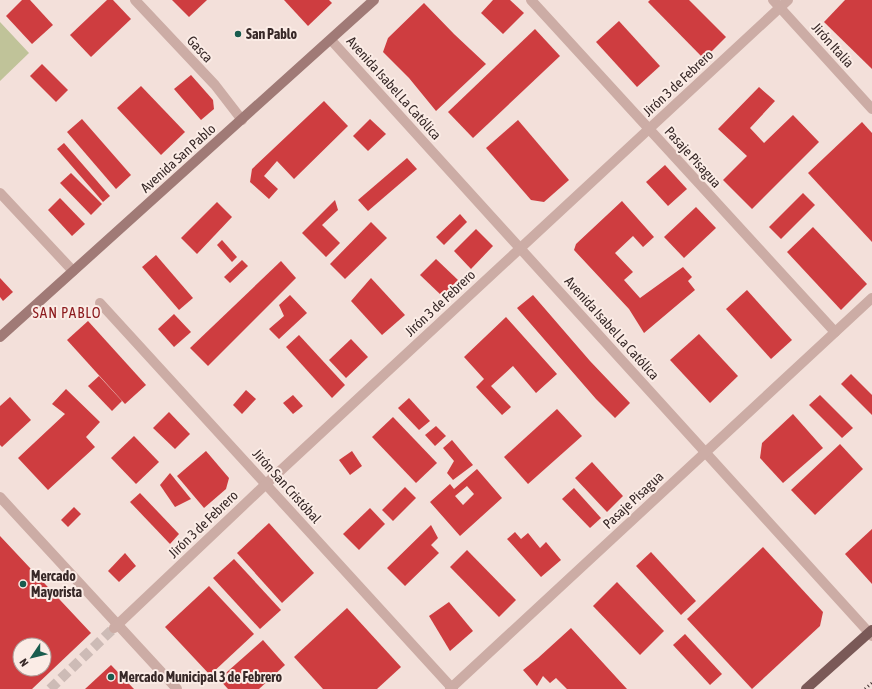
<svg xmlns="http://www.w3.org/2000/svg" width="872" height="689" font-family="'Asap Condensed',sans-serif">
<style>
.green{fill:#c0c399}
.building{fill:#ce3d40;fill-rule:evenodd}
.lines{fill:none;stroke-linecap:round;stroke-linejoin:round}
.street-tunnel{stroke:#cdbbb6;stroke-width:10;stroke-dasharray:10 5;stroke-linecap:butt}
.street{stroke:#ccaca5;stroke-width:10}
.secondary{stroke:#a07a76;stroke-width:10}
.primary{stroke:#7a5957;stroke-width:10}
.rail{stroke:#372827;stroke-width:3;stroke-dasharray:1 3;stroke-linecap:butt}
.poi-dot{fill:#195c4e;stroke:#fbece6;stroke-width:1.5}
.labels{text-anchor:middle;stroke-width:4;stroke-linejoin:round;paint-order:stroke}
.poi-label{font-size:14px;font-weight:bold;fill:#372827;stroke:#fbece6;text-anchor:start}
.street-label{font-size:14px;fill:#372827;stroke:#fbece6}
.neighbourhood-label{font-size:15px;letter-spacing:1px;fill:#8c1a1d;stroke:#fbece6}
</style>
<rect width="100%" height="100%" fill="#f3e0da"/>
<path class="green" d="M0,22L29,53L0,81Z"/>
<g class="building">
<path d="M22,0H30L53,25L32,44L6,16Z"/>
<path d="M107,0H113L131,19L91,57L70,35Z"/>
<path d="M172,0H207L189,17Z"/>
<path d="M284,0H329L332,3L308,26Z"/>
<path d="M493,0H510L524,13L503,34L481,13Z"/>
<path d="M650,0H689L726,37L704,59L648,2Z"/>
<path d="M845,0H872V69L824,22Z"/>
<path d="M424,3L454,34L486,64L436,111L409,78L383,52L388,38Z"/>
<path d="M619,21L660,66L637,87L596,42Z"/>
<path d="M535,29L560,56L473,138L448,112Z"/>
<path d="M42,64L68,90L56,102L30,76Z"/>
<path d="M191,75L213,100L214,109L201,120L174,89Z"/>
<path d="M141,86L185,132L161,155L117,108Z"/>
<path d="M759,87L775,101L750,128L764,143L793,115L819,142L752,209L723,180L747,156L718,129Z"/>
<path d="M324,101L348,126L294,179L277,161L264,176L278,189L269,199L250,182L252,169Z"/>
<path d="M82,119L131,175L116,189L67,132Z"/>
<path d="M370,119L386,134L368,151L353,136Z"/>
<path d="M518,120L569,180L544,202L531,200L486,148Z"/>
<path d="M862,122L872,133V242L808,173Z"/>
<path d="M64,143L110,196L103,202L57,149Z"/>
<path d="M407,158L417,169L368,211L358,200Z"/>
<path d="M665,165L687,189L668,206L646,182Z"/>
<path d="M71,173L102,204L91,215L60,183Z"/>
<path d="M803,193L815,205L781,239L769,227Z"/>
<path d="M60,198L85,224L72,236L48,210Z"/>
<path d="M335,200L338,210L322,225L340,243L326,257L302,233Z"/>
<path d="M622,201L654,237L643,247L633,236L615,253L633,272L624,280L640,298L683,267L692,277L688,281L695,290L644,333L629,309L574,250L576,244Z"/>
<path d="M217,202L232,217L197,254L181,238Z"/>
<path d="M696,207L716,228L684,258L664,237Z"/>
<path d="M460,214L467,222L444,245L436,237Z"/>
<path d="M371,222L387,238L345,279L330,264Z"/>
<path d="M813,227L867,284L841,310L787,252Z"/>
<path d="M476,229L493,246L471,269L454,251Z"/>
<path d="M222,240L237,257L232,262L217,245Z"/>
<path d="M156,255L193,298L179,310L142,267Z"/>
<path d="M436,259L458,280L442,296L420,275Z"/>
<path d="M242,260L248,266L230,283L224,277Z"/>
<path d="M281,261L296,278L208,366L190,348Z"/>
<path d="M0,278L13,292L3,301L0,297Z"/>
<path d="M371,278L405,315L382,335L351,301Z"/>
<path d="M747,290L792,340L771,359L726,309Z"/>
<path d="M290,295L307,313L279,339L269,329L284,316L279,305Z"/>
<path d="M533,295L590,361L630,403L615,418L596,399L517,308Z"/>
<path d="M174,314L191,332L174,347L158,329Z"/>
<path d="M506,317L557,374L536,393L513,366L491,386L511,407L502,415L476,387L484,379L464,357Z"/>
<path d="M88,321L146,385L125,404L67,340Z"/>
<path d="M699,334L738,376L710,403L670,360Z"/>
<path d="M299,335L345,385L332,398L286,347Z"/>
<path d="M351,339L368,357L346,378L329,360Z"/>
<path d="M851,374L872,395V415L841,384Z"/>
<path d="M99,376L122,401L112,411L88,386Z"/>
<path d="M66,389L100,422L86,437L95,447L48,490L18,458L65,414L52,404Z"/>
<path d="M246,390L256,399L242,414L233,405Z"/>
<path d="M293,395L303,406L293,414L283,403Z"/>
<path d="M820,395L853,428L842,438L809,405Z"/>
<path d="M10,397L31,420L2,447L0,445V406Z"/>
<path d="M409,398L430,421L419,430L398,408Z"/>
<path d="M557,409L582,436L528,484L504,457Z"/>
<path d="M169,412L190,434L175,449L153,428Z"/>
<path d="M793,414L823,448L783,483L760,458L762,443Z"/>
<path d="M393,417L437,463L416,483L372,437Z"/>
<path d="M436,426L446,436L435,446L425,435Z"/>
<path d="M134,436L159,462L136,484L111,458Z"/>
<path d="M452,440L473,465L453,480L447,473L454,461L443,448Z"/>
<path d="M840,444L863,469L815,515L791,490Z"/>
<path d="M206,451L229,478L226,489L204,508L177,476Z"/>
<path d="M352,451L362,466L350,475L339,460Z"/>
<path d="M592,462L623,496L607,512L575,478Z"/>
<path d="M477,469L502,498L460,536L430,502L450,484L454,489ZM467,486L474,494L463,505L455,496Z"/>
<path d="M170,473L191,499L175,507L160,485Z"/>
<path d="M405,487L416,498L393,521L382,510Z"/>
<path d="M574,488L601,518L590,528L562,499Z"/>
<path d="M140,493L179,534L170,544L130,502Z"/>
<path d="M74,507L81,514L68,527L61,520Z"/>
<path d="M370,508L385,524L359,550L343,534Z"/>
<path d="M269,523L314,573L282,603L237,553Z"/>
<path d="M431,525L438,538L431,545L439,553L405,586L387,568Z"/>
<path d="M872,529V584L845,554Z"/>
<path d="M515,532L521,539L528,533L540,548L546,542L561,560L541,577L507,539Z"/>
<path d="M0,536L91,633L32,689H0ZM20,645H44V669H20Z"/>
<path d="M763,547L823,612L820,626L752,689L687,619Z"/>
<path d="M467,550L516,600L499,617L450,567Z"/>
<path d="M651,552L696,601L681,615L636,566Z"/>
<path d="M125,553L136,566L119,582L108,571Z"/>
<path d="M234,559L281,610L260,629L213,578Z"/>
<path d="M617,582L664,631L640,655L593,606Z"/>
<path d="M209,586L254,634L210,675L165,627Z"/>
<path d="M449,602L473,631L450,651L429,616Z"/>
<path d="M347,608L401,667L377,689H323L294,657Z"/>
<path d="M571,628L627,689H567L556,678L550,683L543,676L537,686L523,670L538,658Z"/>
<path d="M685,634L722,674L710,685L673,645Z"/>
<path d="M263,640L285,665L259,689H228L219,679Z"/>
<path d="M111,665L134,689H85Z"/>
</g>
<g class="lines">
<path class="street-tunnel" d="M50,689L114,628"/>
<g class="street">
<path d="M135,0L215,85L242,120"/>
<path d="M531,0L835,332"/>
<path d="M773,0L872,109"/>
<path d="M331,40L872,636"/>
<path d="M0,193L73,271"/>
<path d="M100,303L453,689"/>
<path d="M0,497L177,689"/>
<path d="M114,628L266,484L788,0"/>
<path d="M450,689L872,298"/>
</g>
<path class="secondary" d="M0,337L374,0"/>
<path class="primary" d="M806,689L872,630"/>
<path class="rail" d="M865,689L872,683"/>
</g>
<g class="poi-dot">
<circle cx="238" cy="34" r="4"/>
<circle cx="23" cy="584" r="4"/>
<circle cx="111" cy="677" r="4"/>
</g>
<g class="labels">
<g class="poi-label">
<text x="246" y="39">San Pablo</text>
<text x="31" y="581">Mercado<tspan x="31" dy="16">Mayorista</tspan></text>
<text x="119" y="682">Mercado Municipal 3 de Febrero</text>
</g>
<g class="street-label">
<text transform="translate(833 45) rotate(48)" y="5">Jirón Italia</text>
<text transform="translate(200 49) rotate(47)" y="5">Gasca</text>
<text transform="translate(678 83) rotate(-43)" y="5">Jirón 3 de Febrero</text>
<text transform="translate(394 88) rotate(48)" y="5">Avenida Isabel La Católica</text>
<text transform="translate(693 157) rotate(48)" y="5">Pasaje Pisagua</text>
<text transform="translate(178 158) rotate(-42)" y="5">Avenida San Pablo</text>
<text transform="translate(440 303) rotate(-43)" y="5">Jirón 3 de Febrero</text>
<text transform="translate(612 328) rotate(48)" y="5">Avenida Isabel La Católica</text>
<text transform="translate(287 486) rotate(48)" y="5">Jirón San Cristóbal</text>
<text transform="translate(633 500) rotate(-43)" y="5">Pasaje Pisagua</text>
<text transform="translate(203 524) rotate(-44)" y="5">Jirón 3 de Febrero</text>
</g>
<g class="neighbourhood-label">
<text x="67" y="318">SAN PABLO</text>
</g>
</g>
<g transform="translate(32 657) rotate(235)"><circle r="19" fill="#fbece6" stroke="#ad9e9a"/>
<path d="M0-3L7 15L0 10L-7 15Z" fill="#195c4e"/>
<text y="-6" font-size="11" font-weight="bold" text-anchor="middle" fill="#372827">N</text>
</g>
</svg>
